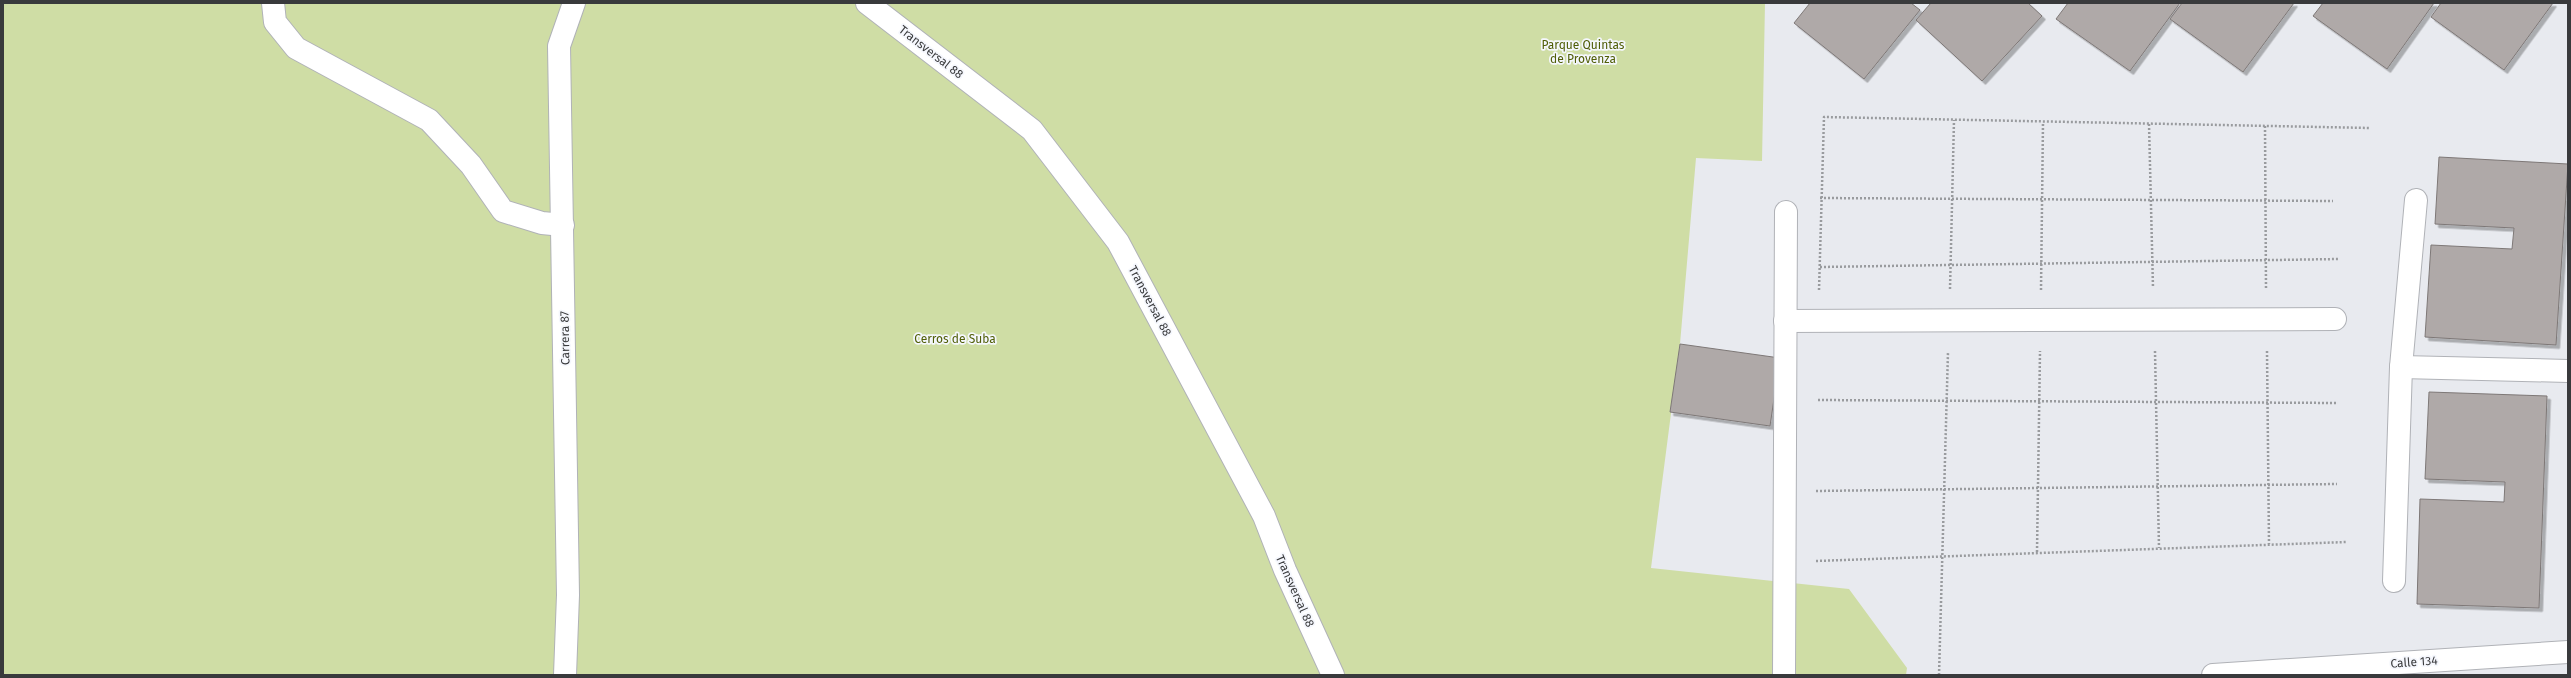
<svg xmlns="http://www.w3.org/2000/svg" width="2571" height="678" font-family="'Fira Sans',sans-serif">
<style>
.green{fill:#cfdda5}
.building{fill:#afa9a8;stroke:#7e7877;filter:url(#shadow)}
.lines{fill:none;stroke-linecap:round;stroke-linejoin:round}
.minor-casing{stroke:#b0b2b7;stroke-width:24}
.path{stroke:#999b9e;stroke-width:2.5;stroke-dasharray:2 2;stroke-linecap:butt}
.minor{stroke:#fff;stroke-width:22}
.labels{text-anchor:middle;stroke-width:3.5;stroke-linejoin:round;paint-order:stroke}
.park-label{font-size:12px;fill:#505e07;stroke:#f5f7fd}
.street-label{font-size:12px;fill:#393a3c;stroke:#f5f7fd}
</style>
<defs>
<filter id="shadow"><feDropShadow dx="3.5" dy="3.5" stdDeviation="0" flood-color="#0004"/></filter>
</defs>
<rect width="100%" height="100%" fill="#e8eaef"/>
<path class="green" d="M3,3H1765L1762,161L1696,158L1680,344L1651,568L1849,589L1907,668L1906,675H3Z"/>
<g class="building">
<path d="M1810,3H1911L1920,10L1864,79L1794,23Z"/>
<path d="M1931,3H2028L2042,16L1982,81L1916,20Z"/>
<path d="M2068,3H2180L2130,71L2056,19Z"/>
<path d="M2182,3H2294L2243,72L2170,19Z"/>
<path d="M2323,3H2434L2387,69L2313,16Z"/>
<path d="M2441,3H2553L2504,70L2431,17Z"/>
<path d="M2439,157L2568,164L2556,345L2425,337L2431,245L2512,249L2514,228L2435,224Z"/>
<path d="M1680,344L1780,358L1770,426L1670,412Z"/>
<path d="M2429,392L2547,396L2539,608L2417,604L2420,499L2504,502L2505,482L2425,479Z"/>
</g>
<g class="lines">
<g class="minor-casing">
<g id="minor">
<path d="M273,3L275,22L296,48L429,120L471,165L503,211L542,223L563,225"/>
<path d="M867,3L1032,130L1118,242L1264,516L1285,570L1333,675"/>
<path d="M1785,321L2335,319"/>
<path d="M2401,367L2568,371"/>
<path d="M2394,581L2401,367L2416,200"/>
<path d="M565,675L568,595L559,46L574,3"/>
<path d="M1784,675L1786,212"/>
<path d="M2213,675L2568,652"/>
</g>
</g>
<g class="path">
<path d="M2149,124L2153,288"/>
<path d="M2265,126L2266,288"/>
<path d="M1820,198L2333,201"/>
<path d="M1820,267L2339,259"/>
<path d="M1950,289L1954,120"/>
<path d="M1819,290L1824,117L2370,128"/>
<path d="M2041,290L2043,122"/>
<path d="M2155,351L2159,548"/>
<path d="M2267,351L2269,544"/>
<path d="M1818,400L2338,403"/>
<path d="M1816,491L2337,484"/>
<path d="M2037,552L2040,351"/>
<path d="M1816,561L2347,542"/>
<path d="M1939,675L1948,352"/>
</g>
<use href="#minor" class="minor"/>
</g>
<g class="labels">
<g class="park-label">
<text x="1583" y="49">Parque Quintas<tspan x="1583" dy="14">de Provenza</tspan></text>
<text x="955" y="343">Cerros de Suba</text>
</g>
<g class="street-label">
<text transform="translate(931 52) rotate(38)" y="4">Transversal 88</text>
<text transform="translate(1150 301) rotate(62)" y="4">Transversal 88</text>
<text transform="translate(565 338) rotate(-91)" y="4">Carrera 87</text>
<text transform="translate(1295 591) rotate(66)" y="4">Transversal 88</text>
<text transform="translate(2414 662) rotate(-4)" y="4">Calle 134</text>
</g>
</g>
<rect width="2571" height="678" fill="none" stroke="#393a3c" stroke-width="8"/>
</svg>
